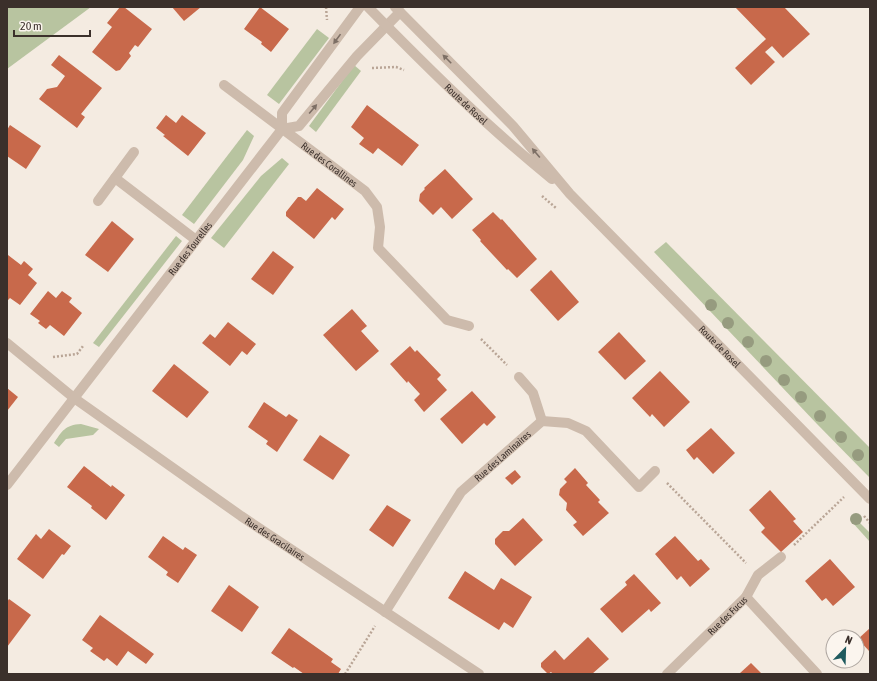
<svg xmlns="http://www.w3.org/2000/svg" width="877" height="681" font-family="'Asap Condensed',sans-serif">
<style>
.green{fill:#b8c4a0}
.building{fill:#c8694b}
.lines{fill:none;stroke-linecap:round;stroke-linejoin:round}
.path{stroke:#b9a596;stroke-width:2.5;stroke-dasharray:2 2;stroke-linecap:butt}
.service{stroke:#cdbbac;stroke-width:10}
.minor{stroke:#cdbbac;stroke-width:10}
.tertiary{stroke:#cdbbac;stroke-width:10}
.tree{fill:#969b7f}
.oneway{fill:#7d6f65}
.labels{text-anchor:middle;stroke-width:4;stroke-linejoin:round;paint-order:stroke}
.street-label{font-size:10px;fill:#3b302b;stroke:#fbf5ee}
</style>
<rect width="100%" height="100%" fill="#f4ebe1"/>
<g class="green">
<path d="M7,7H91L7,69Z"/>
<path d="M317,29L329,38L279,104L267,95Z"/>
<path d="M354,65L361,71L316,132L309,126Z"/>
<path d="M247,130L254,136L243,160L194,224L182,215Z"/>
<path d="M282,158L289,164L224,248L211,238L261,176Z"/>
<path d="M176,236L182,241L99,347L93,343Z"/>
<path d="M666,242L870,448V478L817,424L654,252Z"/>
<path d="M81,424L99,429L93,435L66,439L59,447L54,443C62,431 65,425 81,424Z"/>
<path d="M856,519L870,533V542L852,522Z"/>
</g>
<g class="building">
<path d="M120,7H124L152,29L138,47L135,45L129,53L131,56L120,70L116,71L92,52L112,27L107,23Z"/>
<path d="M172,7H201L184,21Z"/>
<path d="M260,7L289,29L271,52L261,44L262,42L244,29Z"/>
<path d="M735,7H784L810,34L783,58L772,46L765,52L775,62L751,85L735,68L766,39Z"/>
<path d="M59,55L102,88L81,114L85,117L77,128L39,99L47,89L57,87L65,76L51,65Z"/>
<path d="M367,105L419,145L402,166L378,148L373,154L359,144L364,138L351,127Z"/>
<path d="M166,115L176,123L182,115L206,133L188,156L163,136L165,135L156,128Z"/>
<path d="M10,125L41,146L26,169L7,156V130Z"/>
<path d="M445,169L473,199L452,219L441,207L433,215L419,201L420,194L425,189L424,188Z"/>
<path d="M317,188L344,209L335,220L332,217L314,239L286,216V212L298,197H301L306,201Z"/>
<path d="M493,212L501,220L502,219L537,259L517,278L508,269L507,270L480,241L481,240L472,230Z"/>
<path d="M112,221L134,239L108,272L85,255Z"/>
<path d="M273,251L294,267L273,295L251,279Z"/>
<path d="M8,255L21,265L24,261L33,269L28,275L37,283L20,305L10,298L7,301Z"/>
<path d="M551,270L579,302L558,321L530,290Z"/>
<path d="M48,291L56,298L62,291L72,298L69,302L82,313L64,336L50,325L46,329L38,323L40,321L30,314Z"/>
<path d="M352,309L367,326L361,331L379,351L356,371L323,335Z"/>
<path d="M228,322L256,344L247,355L242,351L230,366L202,343L210,334L215,338Z"/>
<path d="M619,332L646,361L625,380L598,352Z"/>
<path d="M410,346L415,352L417,350L441,375L437,379L447,390L424,412L414,400L420,394L408,381L407,383L390,364Z"/>
<path d="M174,364L209,392L187,418L152,391Z"/>
<path d="M660,371L690,402L664,427L652,414L650,417L632,398Z"/>
<path d="M7,388L18,397L7,411Z"/>
<path d="M472,391L496,417L487,426L484,423L462,444L440,419Z"/>
<path d="M264,402L286,417L289,414L298,420L277,452L266,444L268,441L248,427Z"/>
<path d="M711,428L735,453L713,474L697,457L694,460L686,450Z"/>
<path d="M320,435L350,455L333,480L303,460Z"/>
<path d="M84,466L111,487L112,485L125,495L106,520L91,508L92,506L67,487Z"/>
<path d="M575,468L588,483L586,485L600,500L598,502L609,513L583,536L573,525L577,522L566,510L567,503L559,495L560,489L567,482L564,479Z"/>
<path d="M515,470L521,477L512,485L505,478Z"/>
<path d="M770,490L796,519L793,521L803,532L781,552L761,532L765,528L749,510Z"/>
<path d="M387,505L411,520L393,547L369,530Z"/>
<path d="M523,518L543,540L515,566L495,544V539L503,531H509Z"/>
<path d="M49,529L71,546L64,555L62,554L43,579L17,559L36,534L41,539Z"/>
<path d="M163,536L183,550L185,547L197,555L178,583L166,575L168,572L148,557Z"/>
<path d="M675,536L698,561L701,559L710,569L690,587L681,576L677,580L655,554Z"/>
<path d="M830,559L855,587L833,606L826,598L822,601L805,581Z"/>
<path d="M465,571L494,590L501,578L532,597L513,628L504,622L499,630L448,598Z"/>
<path d="M634,574L661,603L651,612L649,609L622,633L600,609L627,585L625,582Z"/>
<path d="M229,585L259,607L242,632L211,611Z"/>
<path d="M9,599L31,615L7,647V602Z"/>
<path d="M100,615L154,654L146,664L128,651L117,666L107,658L104,661L90,651L93,648L82,640Z"/>
<path d="M289,628L333,659L331,662L341,669L338,674H304L294,667L293,668L271,653Z"/>
<path d="M870,628V652L858,639Z"/>
<path d="M588,637L609,659L592,674H553L551,672L548,674L541,667V663L555,650L564,660Z"/>
<path d="M751,663L762,674H739Z"/>
</g>
<g class="lines">
<g class="path">
<path d="M326,7L327,20"/>
<path d="M372,68L396,67L404,70"/>
<path d="M542,196L556,208"/>
<path d="M481,339L507,365"/>
<path d="M53,357L77,354L83,346"/>
<path d="M667,483L746,563"/>
<path d="M864,516L870,523"/>
<path d="M794,545L844,497"/>
<path d="M345,674L375,626"/>
</g>
<g class="service">
<path d="M519,377L533,393L542,421"/>
<path d="M746,597L758,575L781,557"/>
</g>
<g class="minor">
<path id="s1" d="M224,85L365,191L377,207L380,227L378,248L447,320L469,326"/>
<path d="M282,129L299,126L357,56L400,12"/>
<path d="M115,178L196,240"/>
<path d="M98,201L134,152"/>
<path id="s2" d="M7,343L74,398L241,516L479,674"/>
<path id="s3" d="M7,485L282,129V113L360,7"/>
<path id="s4" d="M385,612L461,492L542,421L568,423L586,431L639,487L655,471"/>
<path id="s5" d="M667,674L746,597L817,674"/>
</g>
<g class="tertiary">
<path id="s6" d="M368,7C427,67 486,126 552,179"/>
<path id="s7" d="M395,7L513,126L570,194L870,499"/>
</g>
</g>
<g class="tree">
<circle cx="711" cy="305" r="6"/>
<circle cx="728" cy="323" r="6"/>
<circle cx="748" cy="342" r="6"/>
<circle cx="766" cy="361" r="6"/>
<circle cx="784" cy="380" r="6"/>
<circle cx="801" cy="397" r="6"/>
<circle cx="820" cy="416" r="6"/>
<circle cx="841" cy="437" r="6"/>
<circle cx="858" cy="455" r="6"/>
<circle cx="856" cy="519" r="6"/>
</g>
<defs><path id="oneway-solid" d="M-6-.8H1V-3.2L6.5 0L1 3.2V.8H-6Z"/></defs>
<g class="oneway">
<use href="#oneway-solid" transform="translate(337 39) rotate(126)"/>
<use href="#oneway-solid" transform="translate(447 59) rotate(-135)"/>
<use href="#oneway-solid" transform="translate(313 109) rotate(-50)"/>
<use href="#oneway-solid" transform="translate(536 153) rotate(-130)"/>
</g>
<g class="labels">
<g class="street-label">
<text dy="4" stroke="none"><textPath href="#s6" startOffset="138">Route de Rosel</textPath></text>
<text dy="4" stroke="none"><textPath href="#s1" startOffset="132">Rue des Corallines</textPath></text>
<text dy="4" stroke="none"><textPath href="#s3" startOffset="299">Rue des Tourelles</textPath></text>
<text dy="4" stroke="none"><textPath href="#s7" startOffset="470">Route de Rosel</textPath></text>
<text dy="4" stroke="none"><textPath href="#s4" startOffset="197">Rue des Laminaires</textPath></text>
<text dy="4" stroke="none"><textPath href="#s2" startOffset="332">Rue des Gracilaires</textPath></text>
<text dy="4" stroke="none"><textPath href="#s5" startOffset="84">Rue des Fucus</textPath></text>
</g>
</g>
<rect width="877" height="681" fill="none" stroke="#3b302b" stroke-width="16"/>
<g transform="translate(845 649) rotate(23)"><circle r="19" fill="#fbf5ee" stroke="#aea6a0"/>
<path d="M0-3L7 15L0 10L-7 15Z" fill="#1f5a5e"/>
<text y="-6" font-size="11" font-weight="bold" text-anchor="middle" fill="#3b302b">N</text>
</g>
<path d="M14 30v6h76v-6" fill="none" stroke="#3b302b" stroke-width="2"/>
<text x="20" y="30" font-size="12" fill="#3b302b" stroke="#fbf5ee" stroke-width="3" paint-order="stroke">20 m</text>
</svg>
